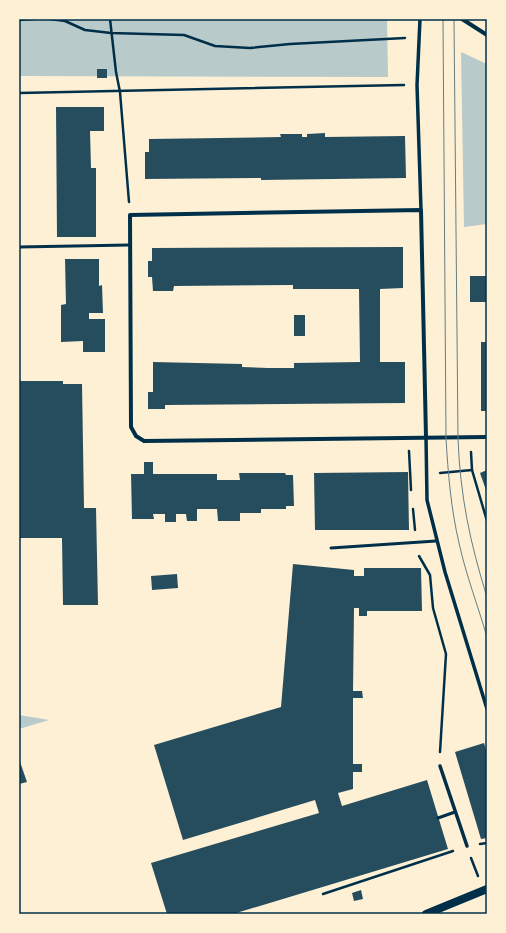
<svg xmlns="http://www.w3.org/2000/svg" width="506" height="933" font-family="Inter,sans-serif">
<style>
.green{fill:#b9caca}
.building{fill:#264d5e}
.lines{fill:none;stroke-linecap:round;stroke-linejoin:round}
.path{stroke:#003049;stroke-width:2.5}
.service{stroke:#003049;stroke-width:3}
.pedestrian{stroke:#003049;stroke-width:3.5}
.minor{stroke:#003049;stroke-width:4}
.secondary{stroke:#003049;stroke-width:8}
.tram{stroke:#657d81;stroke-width:1}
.neatline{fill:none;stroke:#003049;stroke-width:1.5}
</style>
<rect width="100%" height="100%" fill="#fdf0d5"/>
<g class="green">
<path d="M19,19H387L388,77L19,76Z"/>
<path d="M461,52L487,64V224L464,227Z"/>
<path d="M19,715L49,720L19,729Z"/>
</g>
<g class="building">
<rect x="97" y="69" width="10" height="9"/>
<path d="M56,107H104V131H90L91,168H96V237H57Z"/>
<path d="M325,133V137L405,136L406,178L261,180V178L145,179V152H149V139L281,137L280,134H302V137H307V134Z"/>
<path d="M403,247V288L380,289V362H405V403L165,405V409H148V392H153V362L242,364V367L268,368H294V363L360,362L359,289H293V285L174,286L173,291H153L152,277H148V261H152V248Z"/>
<path d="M65,259H99V286L102,285L103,313H89V319H105V352H83V341L61,342V305L66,304Z"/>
<rect x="470" y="276" width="17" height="26"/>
<rect x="294" y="315" width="11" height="21"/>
<rect x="481" y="342" width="6" height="69"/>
<path d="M19,381H63V384H82L84,508H96L98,605H63L62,538H19Z"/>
<path d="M144,462H153V474H217V480H240L239,473H285L286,475H293L294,506H286V509H261V513H240V521H218L217,509H197V521H187L186,514H176V522H165V514H153L154,519H132L131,474H144Z"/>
<path d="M487,470V493L480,473Z"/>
<path d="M408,472L409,530H315L314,473Z"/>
<path d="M293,564L354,570V576H364V568H421L422,611H367V616H359V608H354L353,691H362L363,698H353V764H362V772H353V789L338,793L342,806L427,780L448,849L233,914H167L151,863L319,813L315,800L183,840L154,745L281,707Z"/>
<path d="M177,574L178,588L152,590L151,576Z"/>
<path d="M484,743L487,753V838L481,839L455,752Z"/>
<path d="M19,759L27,782L19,784Z"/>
<path d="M361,890L363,899L354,901L352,893Z"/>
</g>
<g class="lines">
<g class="path">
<path d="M50,19L65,21L85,30L111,33L184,35L215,46L250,48L290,44L405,38"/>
<path d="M110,19L116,72L120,92L129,202"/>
<path d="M19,20L34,19"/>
<path d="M19,93L404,85"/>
<path d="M409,451L411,490"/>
<path d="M471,452L472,470L487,521"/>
<path d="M440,473L472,470"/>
<path d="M413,509L415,530"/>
<path d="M419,556L430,575L433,608L446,654L440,752"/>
<path d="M480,844L487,843"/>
<path d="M471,858L478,876"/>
<path d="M323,894L453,851"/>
</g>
<g class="service">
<path d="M19,247L129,245"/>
<path d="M331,548L436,541"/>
<path d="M438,818L455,812"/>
</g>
<g class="pedestrian">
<path d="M420,19L417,85L421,210"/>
<path d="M426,437L427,500L445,572L487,709"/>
<path d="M440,766L467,846"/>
</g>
<g class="minor">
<path d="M462,19L487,35"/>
<path d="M426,437L421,210L130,215L131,427L136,436L144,441L487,437"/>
</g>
<path class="secondary" d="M426,914L487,889"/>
<g class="tram">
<path d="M443,19L446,438C448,473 451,509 459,543C466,575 478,606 487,637"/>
<path d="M454,19L458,438C460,495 470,543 487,597"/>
</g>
</g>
<rect width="506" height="933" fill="none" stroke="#fdf0d5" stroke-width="40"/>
<rect x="20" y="20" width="466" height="893" class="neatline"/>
</svg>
